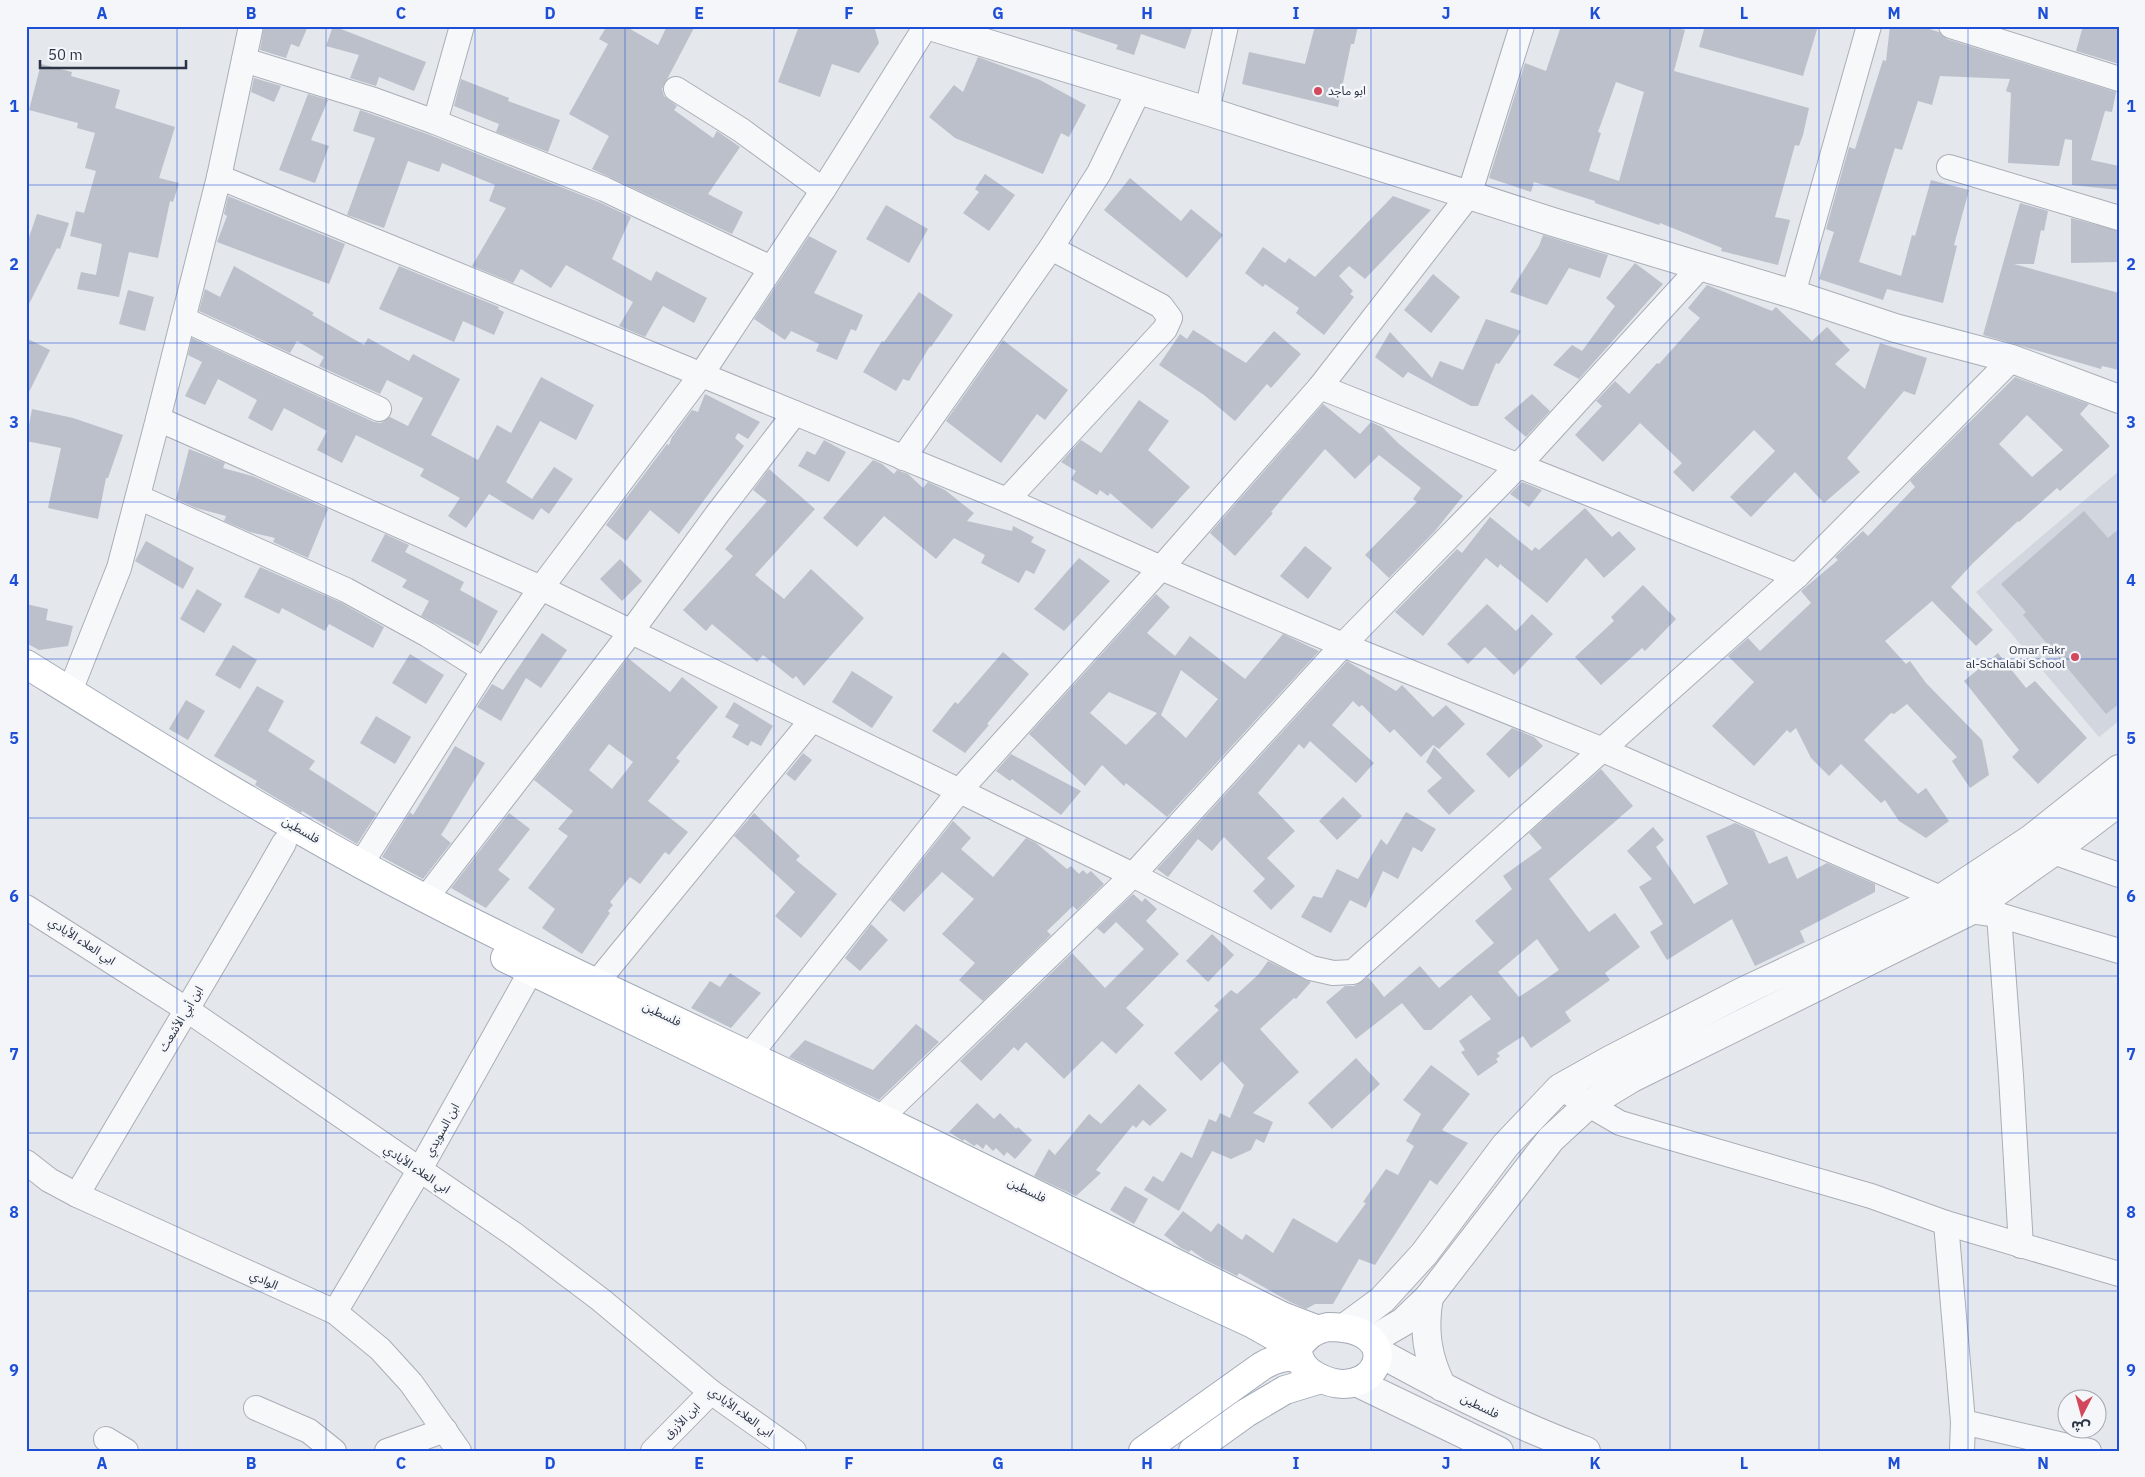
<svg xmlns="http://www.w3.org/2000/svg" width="2145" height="1477" font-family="'IBM Plex Sans','Noto Sans Arabic',sans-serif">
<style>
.built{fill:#d2d6de}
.building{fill:#bbc0ca;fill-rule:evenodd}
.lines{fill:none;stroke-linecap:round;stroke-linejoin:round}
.minor-casing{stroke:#a9aeb7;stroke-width:26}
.tertiary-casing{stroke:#a9aeb7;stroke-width:30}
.primary-casing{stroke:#a3abb8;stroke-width:30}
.minor{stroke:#f7f8fa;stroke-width:24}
.tertiary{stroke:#f7f8fa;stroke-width:28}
.primary{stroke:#fff;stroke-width:28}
.grid{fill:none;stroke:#1d4ed8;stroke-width:1;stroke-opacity:0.55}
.poi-dot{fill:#d1495b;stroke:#f4f6f9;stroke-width:2}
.labels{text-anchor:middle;stroke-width:5;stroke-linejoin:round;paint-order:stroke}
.poi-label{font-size:12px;fill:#2b3445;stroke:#f4f6f9;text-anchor:start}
.street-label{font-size:12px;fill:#2b3445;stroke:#f4f6f9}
.neatline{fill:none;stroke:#1d4ed8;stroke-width:2}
.grid-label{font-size:16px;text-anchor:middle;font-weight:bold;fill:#1d4ed8}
</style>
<rect width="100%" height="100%" fill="#e4e7ec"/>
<path class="built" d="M2119,471V721L2099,737L1976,592Z"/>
<g class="building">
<path d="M264,26H308L299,47L291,44L286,58L260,50Z"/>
<path d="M333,26L426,62L414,91L379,77L376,86L350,78L359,55L326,46Z"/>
<path d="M607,26H625L658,45L667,26H695L662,89L664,96L677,106L674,110L713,138L717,131L740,147L708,194L743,212L732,234L592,169L609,136L569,114L608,44L599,39Z"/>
<path d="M799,26H874L879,43L859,73L832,64L820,97L778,82Z"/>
<path d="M1070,26H1193L1185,49L1141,34L1134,55L1116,49L1118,45L1070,29Z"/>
<path d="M1315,26H1358L1354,44H1351L1338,107L1242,84L1249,52L1305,64Z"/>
<path d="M1561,26H1672L1685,30L1674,71L1809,108L1803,135L1799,146L1795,145L1775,217L1790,220L1778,265L1721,251L1722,248L1660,223L1659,225L1595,203V201L1534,182L1531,192L1489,178L1525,63L1546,71ZM1616,82L1644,92L1619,181L1589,171L1601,133L1598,132Z"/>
<path d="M1705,26H1818L1803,76L1699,47Z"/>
<path d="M1890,26L1923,27L1939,32L1947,39L2116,92L2112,112L2105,111L2091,160L2119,166V190L2072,185V140L2065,139L2059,166L2008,163L2011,93L2006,91L2010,79L1940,76L1932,105L1918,101L1902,150L1895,148L1859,262L1901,276L1912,235L1915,236L1931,180L1969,190L1954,245L1957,246L1943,303L1887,289L1883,300L1819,279L1834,232L1826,229L1849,147L1855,149L1883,60L1886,61Z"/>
<path d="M2083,26L2119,28V64L2076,51Z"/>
<path d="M978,57L1040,80L1086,105L1069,137L1061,133L1043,174L955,138L929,117L954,85L963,92Z"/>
<path d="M41,64L72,72L71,76L120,90L115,108L175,127L159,178L179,183L173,202L170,201L158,258L129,252L119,297L77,289L81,272L96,275L102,244L70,236L76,211L84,213L96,171L85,168L95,133L77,128L78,123L29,110Z"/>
<path d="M254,78L281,86L274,102L251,92Z"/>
<path d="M461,79L509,98L508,101L560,120L548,152L496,132L499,124L454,106Z"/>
<path d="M308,94L328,100L311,140L329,146L315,183L279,170Z"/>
<path d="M360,110L430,135L599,202L631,217L612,259L651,281L656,271L707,298L694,323L663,306L645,337L619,326L633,302L566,265L551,288L521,269L513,283L472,266L506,208L489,201L495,185L442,163L439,172L408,161L384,228L347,215L375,138L353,131Z"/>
<path d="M985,174L1015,195L989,231L963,213L979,192L975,189Z"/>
<path d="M1130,178L1181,221L1191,209L1223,235L1187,278L1104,210Z"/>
<path d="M228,196L345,244L329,284L217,242L227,216L224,214Z"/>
<path d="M1393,196L1431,210L1365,279L1349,266L1339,276L1353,291L1350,294L1354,297L1324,335L1296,313L1299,308L1265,284L1263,287L1245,273L1263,247L1285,263L1289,258L1315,277Z"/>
<path d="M2020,203L2048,211L2044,231L2041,230L2034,264H2014L2119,293V370L2102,366L2101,369L1983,335Z"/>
<path d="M886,205L928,229L909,263L866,239Z"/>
<path d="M37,214L69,223L60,249L57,248L26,310V246Z"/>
<path d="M2071,218L2119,231V262L2071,263Z"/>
<path d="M1543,235L1608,255L1600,278L1569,268L1547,305L1510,292L1539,246Z"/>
<path d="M809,236L837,251L814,293L863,315L856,331L851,329L837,360L816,351L819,344L791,331L785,340L754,319Z"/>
<path d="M1635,263L1663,284L1579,379L1553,365L1572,345L1582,351L1615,306L1606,298Z"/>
<path d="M234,266L314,313L312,315L364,345L368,338L409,361L413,354L460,379L431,435L478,460L497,425L511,433L541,377L594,405L576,440L540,421L506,482L532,499L554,467L573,479L549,514L541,508L533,520L489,494L466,528L448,516L460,498L420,476L424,469L356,435L342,463L317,450L327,431L284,408L272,431L248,418L257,400L218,379L205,405L185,396L202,362L188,355L192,338L374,422L381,423L390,417L408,426L423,398L387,380L380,394L319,366L324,357L297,341L290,353L199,311L205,289L220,297Z"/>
<path d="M399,266L499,307L498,309L504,312L494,335L463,321L454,342L379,309Z"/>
<path d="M1433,274L1460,297L1431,333L1404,310Z"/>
<path d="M1707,285L1772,311L1776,307L1812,341L1827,327L1850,350L1835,364L1865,389L1880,343L1927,358L1915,395L1904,391L1847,458L1860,472L1824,503L1795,472L1751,517L1730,497L1775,451L1754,430L1693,492L1673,472L1682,463L1640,423L1603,462L1575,435L1602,406L1596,401L1615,381L1629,394L1657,363L1659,364L1700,318L1688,308Z"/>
<path d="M128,290L154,297L145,331L119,324Z"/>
<path d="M919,292L953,315L931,347L930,346L909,381L903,379L896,391L863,372L882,341L884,342Z"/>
<path d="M1486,319L1521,331L1499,364L1496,363L1478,406H1471L1408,372L1403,378L1375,357L1390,332L1432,378L1440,361L1463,370Z"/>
<path d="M1193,330L1246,363L1274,331L1301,354L1271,388L1267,384L1235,421L1204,395L1159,365L1180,334L1187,339Z"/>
<path d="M26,338L50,350L26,398Z"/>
<path d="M1003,340L1068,390L1045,420L1037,414L1001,463L946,421Z"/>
<path d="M2015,377L2089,404L2080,414L2110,446L2060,491L2057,488L2019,522L2018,521L1973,563L1951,587L1993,630L1976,646L1932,601L1885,641L1906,664L1910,661L1926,683L1982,740L1989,775L1970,788L1952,761L1957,757L1907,704L1894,714L1891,713L1864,740L1918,794L1926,788L1949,821L1926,838L1899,821L1885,800L1881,803L1841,764L1829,776L1811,758L1796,728L1790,733L1787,730L1754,766L1712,726L1754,682L1728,656L1748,638L1760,651L1811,603L1801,591L1838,560L1835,557L1863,531L1868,536L1915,487L1910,481ZM2027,415L2063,450L2032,477L1999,444Z"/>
<path d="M705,394L760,422L748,439L738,433L735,438L744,446L679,534L650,510L626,541L606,525L667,444L669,445L672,437L692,410L698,412Z"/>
<path d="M1532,394L1550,411L1526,437L1504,418Z"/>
<path d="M1139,400L1169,421L1148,450L1190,487L1152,529L1110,493L1108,496L1100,490L1097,495L1071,479L1076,471L1061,462L1081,440L1101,453Z"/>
<path d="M1323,404L1360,434L1371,422L1382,427L1399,444L1463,496L1435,531L1389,578L1365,555L1417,502L1413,499L1421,488L1379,455L1355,479L1325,449L1271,512L1273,513L1235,556L1210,533Z"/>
<path d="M32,409L73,418L123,435L108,478H106L98,519L48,508L61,448L26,441Z"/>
<path d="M824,440L846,452L829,482L798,466L807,451L815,455Z"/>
<path d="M189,449L225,463L223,468L252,476L328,509L308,558L273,542L275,538L250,532L224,521L226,516L196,508L176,499Z"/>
<path d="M873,460L882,464L894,474L897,470L908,474L923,488L928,482L945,490L974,513L967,521L1012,531L1013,526L1034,537L1031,542L1046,550L1034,574L1026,570L1019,583L981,563L985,555L954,538L936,559L884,516L857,547L823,518Z"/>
<path d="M769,469L815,509L755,575L784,599L811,569L864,618L804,686L796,676L793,679L763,655L757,662L712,624L706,631L683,610L733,556L725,549L767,501L753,490Z"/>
<path d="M1522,482L1542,490L1529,507L1510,494Z"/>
<path d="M1585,508L1612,537L1619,531L1636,549L1604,578L1586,558L1547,603L1500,564L1498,568L1486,558L1423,636L1395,612L1457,549L1462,553L1490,517L1532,551L1535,547L1539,550Z"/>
<path d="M2084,511L2108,538L2119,529V704L2106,714L2023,615L2026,612L2001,584Z"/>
<path d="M385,534L409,545L405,552L464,582L460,590L498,611L478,646L421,616L429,601L402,587L407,580L371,561Z"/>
<path d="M146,541L194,568L183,589L135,561Z"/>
<path d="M1305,546L1332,568L1308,599L1280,576Z"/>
<path d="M1079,558L1110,581L1064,631L1034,609Z"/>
<path d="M620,559L642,581L622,601L600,579Z"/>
<path d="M260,567L340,602L384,627L373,648L329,624L325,631L282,608L279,614L244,597Z"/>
<path d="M1643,585L1676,619L1645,651L1642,648L1601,685L1575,657L1614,621L1611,617Z"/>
<path d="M197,589L222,604L204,633L180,619Z"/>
<path d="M1156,594L1170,607L1147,633L1175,656L1190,636L1245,679L1283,634L1319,651L1167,817L1126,783L1124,786L1102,765L1085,786L1029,734ZM1181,670L1218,699L1186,738L1161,715ZM1109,692L1157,713L1126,745L1090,713Z"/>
<path d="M26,604L48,609L46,620L73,626L68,646L39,650L26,643Z"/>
<path d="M1487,604L1516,631L1532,614L1553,634L1514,675L1485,647L1468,664L1447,644Z"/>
<path d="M542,633L567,650L541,688L526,678L501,721L477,707L492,684L503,690Z"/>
<path d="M233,645L257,660L240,689L215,675Z"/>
<path d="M1003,652L1029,674L987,724L989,725L965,753L932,731L955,702L958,704Z"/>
<path d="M1998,653L2026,688L2035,681L2087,738L2038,784L2012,757L2019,750L1964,681Z"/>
<path d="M410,654L444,675L426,704L392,683Z"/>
<path d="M628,658L670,692L682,677L718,707L676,758L680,761L648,801L688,832L669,855L665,852L640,884L630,877L610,902L613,905L608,911L610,913L582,954L542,928L555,909L528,888L568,836L558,829L573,811L534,780ZM609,744L633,762L612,789L589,770Z"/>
<path d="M1347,661L1396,691L1402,685L1433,717L1446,705L1465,724L1439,749L1433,745L1421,757L1394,729L1390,733L1362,705L1359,707L1353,701L1332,725L1374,763L1356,783L1310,741L1304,749L1299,744L1258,793L1295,831L1267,858L1295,886L1271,910L1253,891L1265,879L1224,837L1212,851L1198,839L1168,877L1157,869Z"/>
<path d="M852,671L893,697L872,728L832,702Z"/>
<path d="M257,686L284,701L268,731L315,761L309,769L377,813L357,844L302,811L301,813L255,785L257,781L214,756Z"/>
<path d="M186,700L205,711L188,740L169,729Z"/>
<path d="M734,702L773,726L761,746L751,741L748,746L732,737L739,725L725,717Z"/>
<path d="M376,716L411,737L395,764L360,743Z"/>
<path d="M1512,728L1534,737L1543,746L1509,778L1486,754Z"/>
<path d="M455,746L485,763L441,835L451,843L423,879L382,857L410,812L413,815Z"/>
<path d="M1434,747L1475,791L1449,815L1427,791L1442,778L1426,762Z"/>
<path d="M803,753L812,760L795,781L786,774Z"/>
<path d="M1011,754L1081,791L1061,815L1012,779L1010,781L996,771Z"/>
<path d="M1601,769L1633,806L1549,879L1589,932L1615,913L1640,947L1605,973L1610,980L1565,1012L1571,1021L1531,1048L1523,1036L1497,1053L1500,1056L1496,1059L1498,1062L1478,1076L1461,1052L1465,1050L1459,1041L1491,1019L1471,995L1431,1030H1424L1402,1003L1356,1039L1326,1002L1345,986H1354L1368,977L1384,997L1420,966L1439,988L1494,943L1475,921L1512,889L1503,876L1542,848L1529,833ZM1537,939L1559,970L1519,997L1498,972Z"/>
<path d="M1343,797L1362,816L1337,840L1319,821Z"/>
<path d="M1406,812L1436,829L1422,852L1413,847L1398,879L1383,871L1366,908L1350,900L1331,933L1301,917L1313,896L1322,898L1337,869L1358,879L1381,839L1387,845Z"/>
<path d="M509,813L530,829L498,870L510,879L486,908L451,888Z"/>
<path d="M754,813L800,856L796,860L837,894L801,938L775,916L795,892L734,836Z"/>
<path d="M953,821L971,838L961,849L993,877L1026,838L1036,843L1067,869L1071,866L1079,874L1083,870L1087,874L1091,871L1104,884L1077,910L1073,906L1047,931L1051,935L983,1001L959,980L975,963L942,934L974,899L942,872L904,912L890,900Z"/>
<path d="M1735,823L1754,831L1769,864L1787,856L1797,879L1827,863L1875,884V892L1800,931L1805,942L1755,966L1732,919L1667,960L1650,932L1663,924L1639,887L1652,879L1627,851L1653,827L1664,840L1656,847L1694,904L1728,884L1706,836Z"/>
<path d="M1133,894L1142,902L1145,898L1157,909L1146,921L1179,954L1126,1008L1144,1025L1116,1054L1102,1041L1064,1079L1026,1042L1018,1051L1014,1047L981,1081L960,1061L1072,953L1105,988L1144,949L1116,922L1104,934L1097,928Z"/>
<path d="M871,924L888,940L860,971L845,958Z"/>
<path d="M1212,934L1234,955L1208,982L1186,961Z"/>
<path d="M1268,961L1311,982L1296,999L1294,998L1260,1029L1299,1072L1253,1113L1273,1122L1264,1143L1256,1139L1251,1150L1231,1159L1212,1151L1179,1211L1144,1190L1153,1176L1163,1182L1181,1152L1192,1158L1209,1119L1216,1122L1220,1113L1230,1118L1244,1085L1222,1061L1201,1081L1174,1053L1219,1010L1214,1006L1231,990L1237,994L1258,975Z"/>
<path d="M730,973L761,993L731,1028L691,1008L710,981L720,987Z"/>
<path d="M916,1024L939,1042L879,1100L789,1057L805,1040L873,1070Z"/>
<path d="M1356,1058L1380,1084L1332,1129L1308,1103Z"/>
<path d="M1431,1065L1470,1094L1442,1130L1468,1143L1437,1185L1430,1180L1375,1265L1359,1259L1333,1304H1315L1306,1309L1290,1302L1239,1273L1237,1276L1205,1260L1191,1250L1189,1252L1181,1248L1164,1235L1183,1211L1211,1232L1218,1223L1242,1240L1246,1234L1273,1253L1293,1218L1337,1243L1366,1203L1363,1202L1386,1169L1398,1175L1414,1146L1406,1141L1421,1114L1403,1100Z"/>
<path d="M1139,1084L1167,1110L1150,1126L1143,1120L1136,1128L1133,1125L1096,1170L1101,1173L1076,1196L1034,1176L1049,1149L1055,1155L1089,1114L1101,1124Z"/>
<path d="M977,1103L994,1119L1000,1113L1016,1129L1018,1127L1032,1140L1015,1159L1007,1152L1004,1156L996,1148L993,1151L986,1144L983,1149L977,1144L974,1146L964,1139L963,1141L949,1132Z"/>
<path d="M1125,1186L1148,1199L1134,1224L1110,1210Z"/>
</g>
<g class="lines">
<g class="minor-casing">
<g id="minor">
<path d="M1951,26L2119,79"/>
<path d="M244,60L374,100L435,122L462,26"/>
<path d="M676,89L741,130L823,190"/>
<path d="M1207,111L1226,26"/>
<path d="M435,122L604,189L771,268"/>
<path d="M1949,167L2119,218"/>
<path d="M219,177L1007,500L1161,568L1343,645L1603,750L1970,911L1999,915L2119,951"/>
<path d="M1793,294L1869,26"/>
<path d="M183,319L379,409"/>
<path d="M1320,387L1797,576"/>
<path d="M158,419L541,588L1133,875L1311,968L1333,973L1353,972L1797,576L2012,359"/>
<path d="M903,458L1051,248L1099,173L1139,90"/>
<path d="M138,497L346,590L428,635L484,670"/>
<path d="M1007,500L1165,329L1170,318L1161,306L1051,248"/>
<path d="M70,691L119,568L158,419L219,177L251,26"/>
<path d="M2053,852L2119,875"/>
<path d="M361,864L484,670L541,588L701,375L823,190L926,26"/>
<path d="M426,898L631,632L718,513L795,413"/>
<path d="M26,907L186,1009L515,1235L601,1300L711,1392L794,1451"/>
<path d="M1999,915L2011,1076L2021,1246"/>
<path d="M597,982L811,721"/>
<path d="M749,1056L960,790L1161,568L1320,387L1469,195L1522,26"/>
<path d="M1560,1088L1620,1123L1871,1196L1946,1223L2119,1274"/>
<path d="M868,1130L1133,875L1343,645L1518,466L1701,266"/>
<path d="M26,1162L49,1180L77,1195L335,1312L380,1349L411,1383L459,1451"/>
<path d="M77,1195C146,1077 217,961 284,843"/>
<path d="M1946,1223L1963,1422L1962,1451"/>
<path d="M335,1312L419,1171L531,971"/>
<path d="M256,1408L309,1431L334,1451"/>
<path d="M1963,1422L2089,1451"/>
<path d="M106,1439L126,1451"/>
<path d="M387,1451L445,1430"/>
<path d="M653,1451L711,1392"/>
</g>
</g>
<g class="tertiary-casing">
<g id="tertiary">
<path d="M930,26L1207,111L1553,222L1793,294L1895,328L2012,359L2119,399"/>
<path d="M1429,1297C1423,1330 1427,1357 1442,1387"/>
<path d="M1344,1328L1382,1300L1424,1254L1505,1146L1560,1088L1610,1060L1742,992L1942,898L2031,839L2119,769"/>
<path d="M1372,1340L1403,1322L1429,1297L1551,1139L1589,1104L1632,1078L1970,911L2053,852L2119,802"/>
<path d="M1378,1352C1445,1389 1513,1424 1586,1451"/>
<path d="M1356,1382L1499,1451"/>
</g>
</g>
<g class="primary-casing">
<g id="primary">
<path d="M26,664C147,739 268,815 394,882C553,966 718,1039 880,1118C1015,1183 1149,1250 1282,1316L1316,1329"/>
<path d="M505,958L865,1133L1162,1282L1253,1324L1297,1349"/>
<path d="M1328,1327C1413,1327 1375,1409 1316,1376C1305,1370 1299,1362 1297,1349C1305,1337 1313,1330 1328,1327Z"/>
<path d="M1143,1451L1262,1366C1274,1359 1284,1356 1298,1357"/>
<path d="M1193,1451L1246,1413L1285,1390L1321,1379"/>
</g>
</g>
<use href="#minor" class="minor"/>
<use href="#tertiary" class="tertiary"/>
<use href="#primary" class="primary"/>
</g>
<path class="grid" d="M177,26V1451M326,26V1451M475,26V1451M625,26V1451M774,26V1451M923,26V1451M1072,26V1451M1222,26V1451M1371,26V1451M1520,26V1451M1670,26V1451M1819,26V1451M1968,26V1451M26,185H2119M26,343H2119M26,502H2119M26,659H2119M26,818H2119M26,976H2119M26,1133H2119M26,1291H2119"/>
<g class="poi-dot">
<circle cx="1318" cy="91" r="5"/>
<circle cx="2075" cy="657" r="5"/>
</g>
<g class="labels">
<g class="poi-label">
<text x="1328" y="95">ابو ماجد</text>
<text x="2065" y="654" text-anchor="end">Omar Fakr<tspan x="2065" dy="14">al-Schalabi School</tspan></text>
</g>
<g class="street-label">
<text transform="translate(301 830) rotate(30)" y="4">فلسطين</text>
<text transform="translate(82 941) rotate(33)" y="4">ابي العلاء الأيادي</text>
<text transform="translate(662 1014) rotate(26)" y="4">فلسطين</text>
<text transform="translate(181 1019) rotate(-59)" y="4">ابن أبي الأشعث</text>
<text transform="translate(442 1130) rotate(-61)" y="4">ابن السويدي</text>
<text transform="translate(417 1169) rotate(34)" y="4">ابي العلاء الأيادي</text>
<text transform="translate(1027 1190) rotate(26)" y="4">فلسطين</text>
<text transform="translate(264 1280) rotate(25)" y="4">الوادي</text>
<text transform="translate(1480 1406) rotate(26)" y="4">فلسطين</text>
<text transform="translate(741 1412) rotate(36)" y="4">ابي العلاء الأيادي</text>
<text transform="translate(682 1421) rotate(-45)" y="4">ابن الأزرق</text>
</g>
</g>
<rect width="2145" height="1477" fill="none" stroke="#f4f6f9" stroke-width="55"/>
<g transform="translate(2082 1414) rotate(186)"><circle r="24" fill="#f4f6f9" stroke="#a4a8b1"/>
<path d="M0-4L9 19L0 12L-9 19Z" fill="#d1495b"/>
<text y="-8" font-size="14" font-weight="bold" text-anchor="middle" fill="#2b3445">ش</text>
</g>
<path d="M40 60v8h146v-8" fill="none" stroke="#2b3445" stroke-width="2.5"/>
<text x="48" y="60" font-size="15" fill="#2b3445" stroke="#f4f6f9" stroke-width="4" paint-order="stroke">50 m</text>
<rect x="28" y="28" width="2090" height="1422" class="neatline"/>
<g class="grid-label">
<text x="102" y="19">A</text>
<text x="251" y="19">B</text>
<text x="401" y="19">C</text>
<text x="550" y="19">D</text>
<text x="699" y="19">E</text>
<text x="849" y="19">F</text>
<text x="998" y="19">G</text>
<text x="1147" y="19">H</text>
<text x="1296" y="19">I</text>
<text x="1446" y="19">J</text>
<text x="1595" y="19">K</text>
<text x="1744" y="19">L</text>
<text x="1894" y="19">M</text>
<text x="2043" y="19">N</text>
<text x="14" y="112">1</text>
<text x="2131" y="112">1</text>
<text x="14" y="270">2</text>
<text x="2131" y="270">2</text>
<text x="14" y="428">3</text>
<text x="2131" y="428">3</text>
<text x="14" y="586">4</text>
<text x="2131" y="586">4</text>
<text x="14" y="744">5</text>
<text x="2131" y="744">5</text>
<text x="14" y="902">6</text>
<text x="2131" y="902">6</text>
<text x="14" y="1060">7</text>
<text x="2131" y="1060">7</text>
<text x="14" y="1218">8</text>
<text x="2131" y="1218">8</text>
<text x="14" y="1376">9</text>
<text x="2131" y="1376">9</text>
<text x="102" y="1469">A</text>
<text x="251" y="1469">B</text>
<text x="401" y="1469">C</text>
<text x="550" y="1469">D</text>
<text x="699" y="1469">E</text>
<text x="849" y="1469">F</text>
<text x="998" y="1469">G</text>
<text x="1147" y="1469">H</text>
<text x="1296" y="1469">I</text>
<text x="1446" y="1469">J</text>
<text x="1595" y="1469">K</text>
<text x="1744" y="1469">L</text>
<text x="1894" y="1469">M</text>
<text x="2043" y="1469">N</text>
</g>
</svg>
